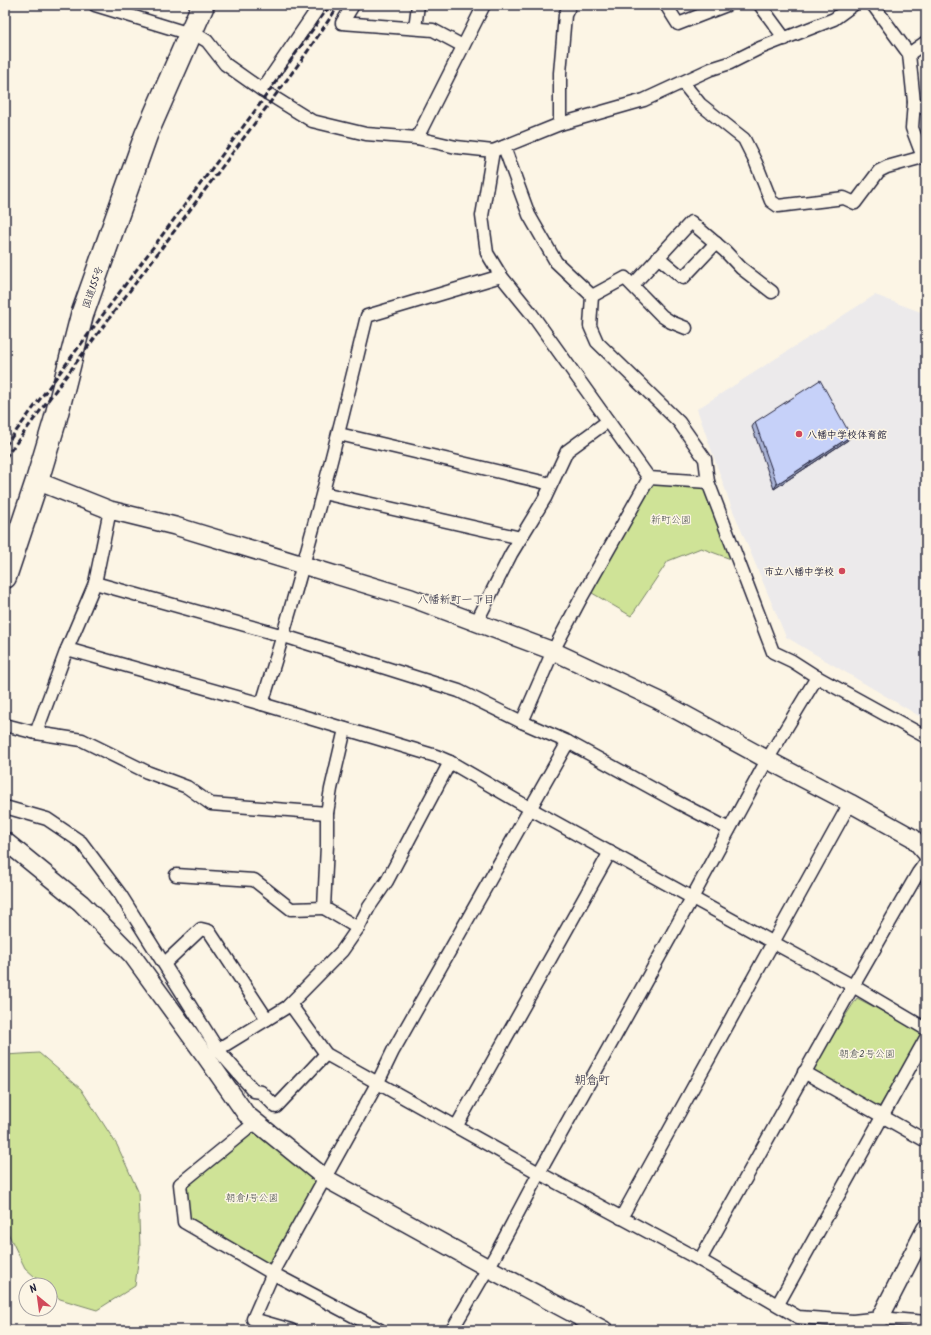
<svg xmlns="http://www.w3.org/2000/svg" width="931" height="1335" font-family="Kalam,'Klee One',sans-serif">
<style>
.built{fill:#eceaeb}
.green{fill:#cfe397;stroke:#788269}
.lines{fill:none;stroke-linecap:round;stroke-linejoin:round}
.street-casing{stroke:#22223b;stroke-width:15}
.secondary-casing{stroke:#22223b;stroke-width:20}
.highway-casing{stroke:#22223b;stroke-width:25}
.street{stroke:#fcf5e5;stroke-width:12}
.secondary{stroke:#fcf5e5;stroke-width:17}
.highway{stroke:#fcf5e5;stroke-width:22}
.rail{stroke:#22223b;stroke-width:3;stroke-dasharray:6 3;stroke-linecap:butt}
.wall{fill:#aab4d6;stroke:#22223b}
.shaded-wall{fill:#8b92ae;stroke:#22223b}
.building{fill:#c6d1f9;stroke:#22223b}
.poi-dot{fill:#d1495b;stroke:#fcf5e5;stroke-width:1.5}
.labels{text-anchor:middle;stroke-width:3;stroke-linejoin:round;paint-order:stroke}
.street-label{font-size:10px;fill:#22223b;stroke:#fcf5e5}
.poi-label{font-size:10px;font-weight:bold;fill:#22223b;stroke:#fcf5e5;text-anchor:start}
.park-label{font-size:10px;fill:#4d5252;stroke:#fcf5e5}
.neighbourhood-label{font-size:11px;fill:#22223b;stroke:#fcf5e5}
.quarter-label{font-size:12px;fill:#22223b;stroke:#fcf5e5}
</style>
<rect width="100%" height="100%" fill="#fcf5e5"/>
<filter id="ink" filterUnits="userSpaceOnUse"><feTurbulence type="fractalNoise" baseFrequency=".025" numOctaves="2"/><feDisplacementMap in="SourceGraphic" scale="8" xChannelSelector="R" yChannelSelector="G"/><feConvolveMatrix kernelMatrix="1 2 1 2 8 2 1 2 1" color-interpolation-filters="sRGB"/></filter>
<g filter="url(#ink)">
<path class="built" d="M875,295L926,314V720L786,637L731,506L697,409Z"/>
<g class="green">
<path d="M649,478L708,482L739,562L701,548L668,561L631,616L587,590Z"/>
<path d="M857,998L920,1031L921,1036L880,1106H876L815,1074L811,1069Z"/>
<path d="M39,1053L81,1089L117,1145L138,1191L140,1247L135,1286L97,1310L60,1299L50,1291V1285H44L25,1268L5,1227V1055Z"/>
<path d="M256,1122L325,1178L272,1273L184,1222L180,1184Z"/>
</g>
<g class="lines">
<g class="street-casing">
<g id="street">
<path d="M95,5L190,34L192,32L207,41L225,64L262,90L312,121L366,134L417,138L456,147L493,151L560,124L644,100L711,69L730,63L760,48L834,19L853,5"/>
<path d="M353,5L342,23L433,30L463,46"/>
<path d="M666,5L678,24L727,5"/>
<path d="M760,5L785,39"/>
<path d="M873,5L909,54L914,102L912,128L923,157L926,159"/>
<path d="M415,28L418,5"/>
<path d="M909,54L926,42"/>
<path d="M683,83L700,104L744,139L756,163L771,201L778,206L844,198L855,203L879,171L887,167L923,157"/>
<path d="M262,90L320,5"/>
<path d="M914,102L926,109"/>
<path d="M560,124V73L565,15L570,5"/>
<path d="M417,138L484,5"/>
<path d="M504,147L529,215L556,262L592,296L590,326L597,342L679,422L705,459L708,482"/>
<path d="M493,151L482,216L487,253L501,276L531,313L649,478"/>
<path d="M658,257L683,278L716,243"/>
<path d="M633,285L691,222L725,251L741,268L772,292"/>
<path d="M592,296L625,278L662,316L671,322L686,328"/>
<path d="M339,434L551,484"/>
<path d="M649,478L708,482L773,652L792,661L817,677L926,737"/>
<path d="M323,493L521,538"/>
<path d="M110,510L95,583L67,649L262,704L436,756L450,762L531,809L774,943L853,986L926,1029"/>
<path d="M95,583L284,636L459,691L522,722L568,742L677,802L729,829"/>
<path d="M477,621L511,554L545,498L567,451L608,421"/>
<path d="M262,704C302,576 336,446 367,316L501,276"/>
<path d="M522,722L553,651L580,600L649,478"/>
<path d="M5,725L36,733L82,740L147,772L187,787L211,804L327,813"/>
<path d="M345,729L331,789L327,813V845L324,908L358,928"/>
<path d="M36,733L67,649"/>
<path d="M5,807L47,819L81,842L120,894L218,1050L254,1091L261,1092L276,1107L326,1054"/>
<path d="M176,875L254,880L291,909L324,908"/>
<path d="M165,963L201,929L209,931L267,1019"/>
<path d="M290,1004L326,1054L539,1173L700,1260L798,1317L853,1321L880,1318L926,1322"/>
<path d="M212,1053L287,1007L342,951L358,928L369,907L387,881L450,762"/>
<path d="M804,1072L926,1141"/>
<path d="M256,1122L180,1184L184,1222L272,1273L380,1330"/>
<path d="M456,1127L610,852"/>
<path d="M621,1218L850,803"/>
<path d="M700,1260L853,986L918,873L926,862"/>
<path d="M778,1304L926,1038"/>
<path d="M291,1330L253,1319L270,1280L272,1273L378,1082L393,1051L568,742"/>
<path d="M452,1330L495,1256L539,1173L692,898L767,760L817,677"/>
</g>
</g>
<g class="secondary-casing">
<g id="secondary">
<path d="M37,481L110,510L175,526L411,598L553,651L658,700L779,766L850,803L913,838L926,853"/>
<path d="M5,841L81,903L132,955L206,1057L246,1114L325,1178L488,1268L604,1330"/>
<path d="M871,1330L880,1318L926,1228"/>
</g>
</g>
<g class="highway-casing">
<path id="highway" d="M5,577L37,481L55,421L82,315L146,135L203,5"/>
</g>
<use href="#street" class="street"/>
<use href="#secondary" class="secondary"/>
<use href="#highway" class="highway"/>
<g class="rail">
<path d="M5,446L260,104L330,5"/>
<path d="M5,458L266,108L303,58L339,5"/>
</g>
</g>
<path class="wall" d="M755,422L851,436L848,440L774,489L752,427Z"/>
<path class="shaded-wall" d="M851,436L848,440L774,489L777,484Z"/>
<path class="building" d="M820,380L851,436L777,484L755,422Z"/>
</g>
<g class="poi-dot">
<circle cx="799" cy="434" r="4"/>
<circle cx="842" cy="571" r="4"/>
</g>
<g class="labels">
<g class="street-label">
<text transform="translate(92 287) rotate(-71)" y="4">国道155号</text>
</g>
<g class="poi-label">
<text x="807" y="438">八幡中学校体育館</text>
<text x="834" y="575" text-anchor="end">市立八幡中学校</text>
</g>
<g class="park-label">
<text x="671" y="523">新町公園</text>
<text x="867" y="1057">朝倉2号公園</text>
<text x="252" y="1201">朝倉1号公園</text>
</g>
<g class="neighbourhood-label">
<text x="456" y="603">八幡新町一丁目</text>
</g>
<g class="quarter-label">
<text x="592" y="1084">朝倉町</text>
</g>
</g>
<rect width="931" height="1335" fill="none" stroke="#fcf5e5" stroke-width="20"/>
<rect x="10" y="10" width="911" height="1315" fill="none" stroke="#22223b" stroke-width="1.5" filter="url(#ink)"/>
<g transform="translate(38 1297) rotate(331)"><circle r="19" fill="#fcf5e5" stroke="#a5a1a1"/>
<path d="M0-3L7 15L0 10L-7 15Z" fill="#d1495b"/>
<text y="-6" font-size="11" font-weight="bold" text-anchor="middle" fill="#22223b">N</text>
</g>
</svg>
